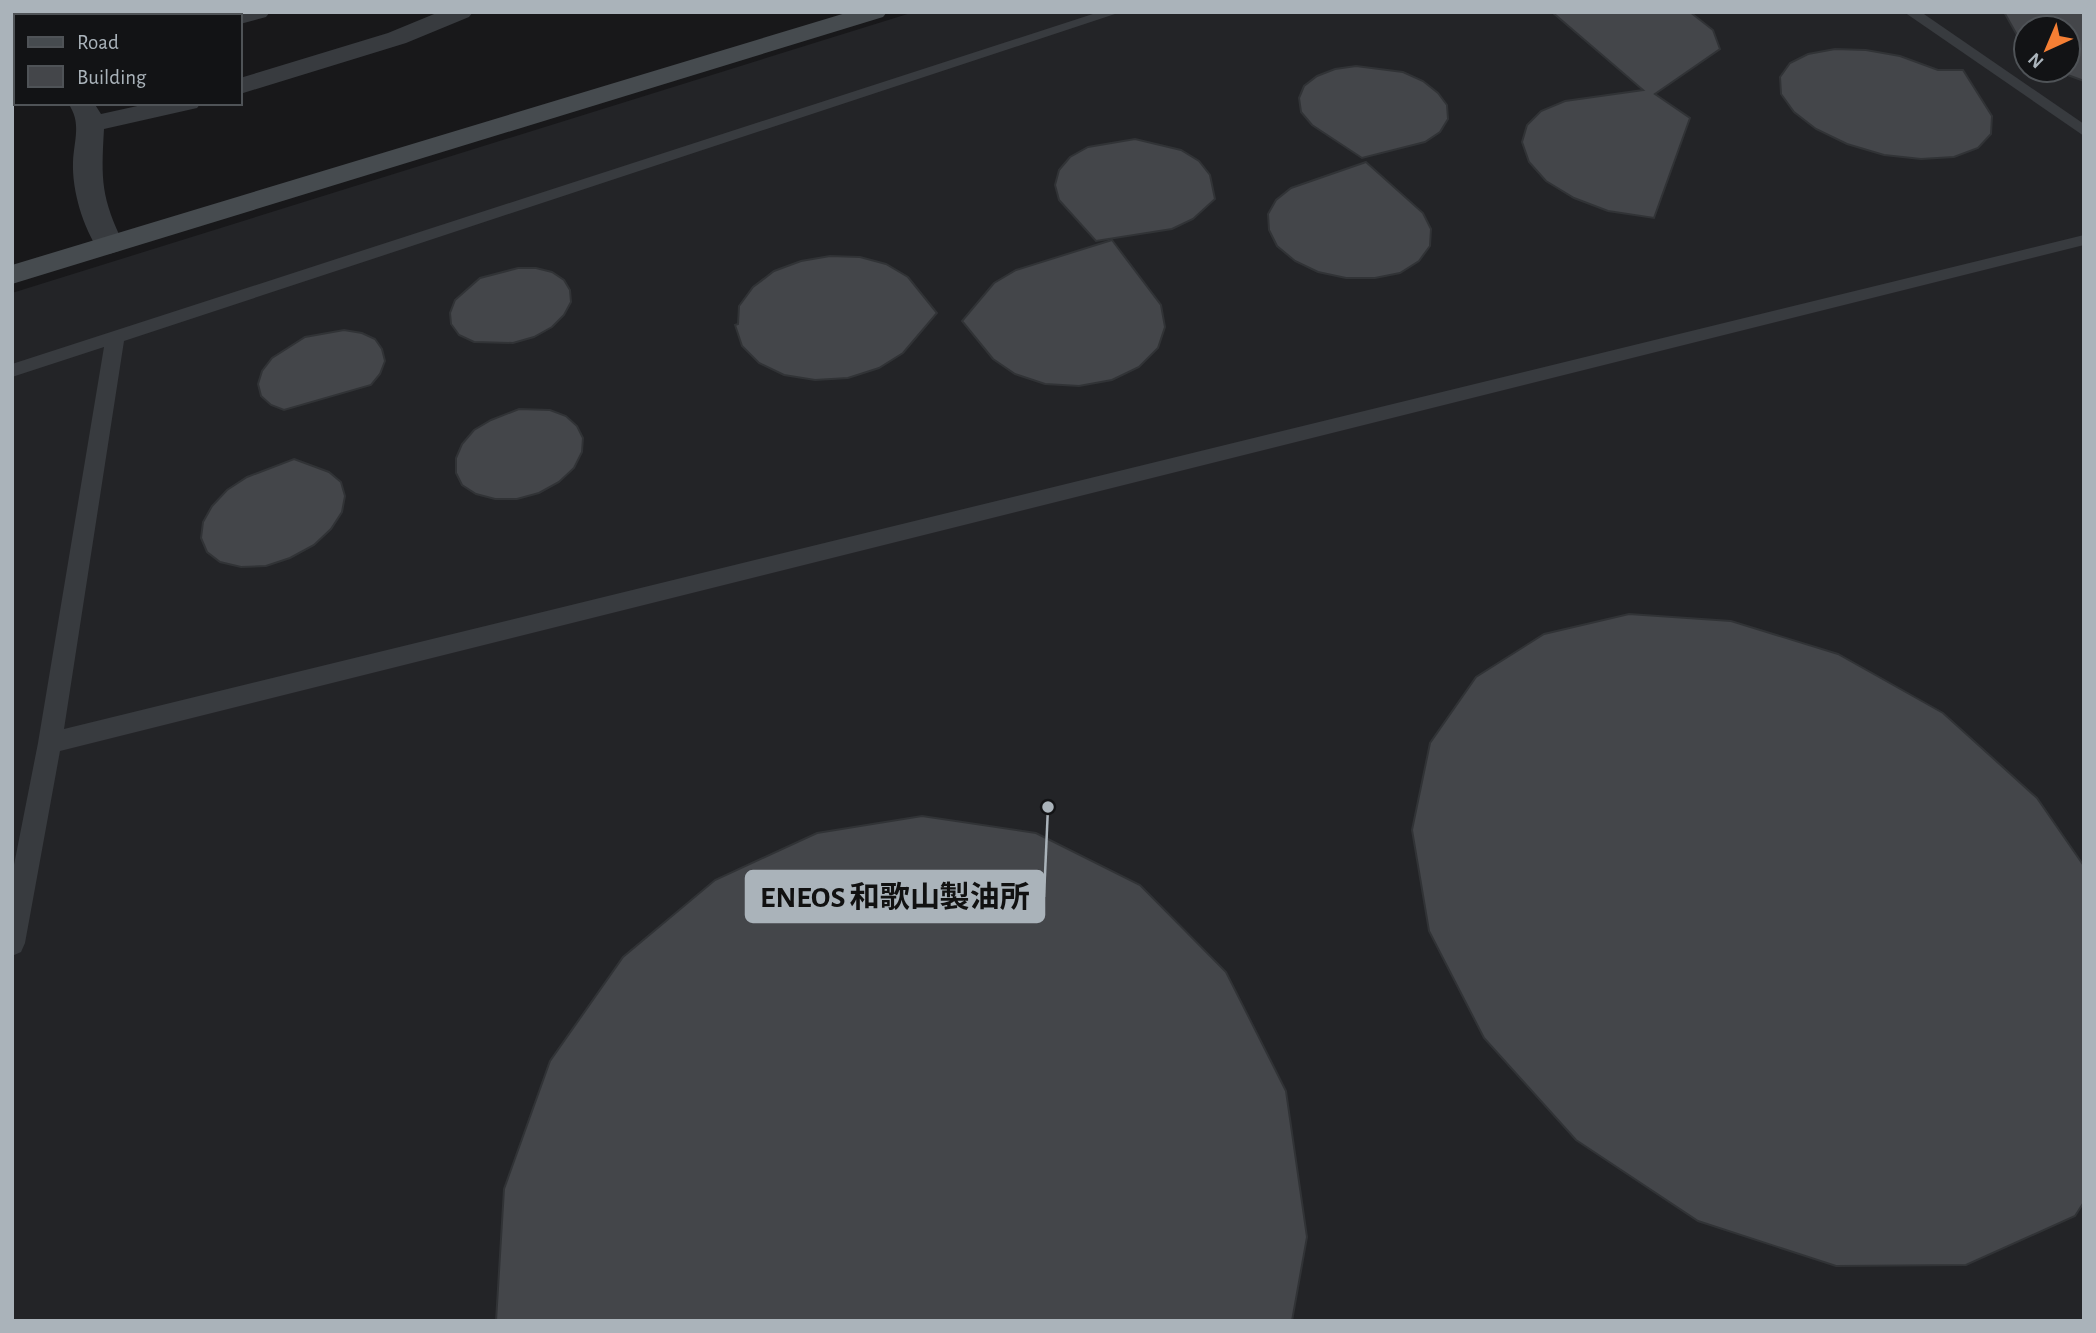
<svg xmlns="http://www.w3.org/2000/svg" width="2096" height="1333" font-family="'Alegreya Sans','Noto Sans JP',sans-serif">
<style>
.built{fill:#232427;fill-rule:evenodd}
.building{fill:#44464a;stroke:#313336;stroke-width:2}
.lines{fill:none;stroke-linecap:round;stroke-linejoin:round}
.path{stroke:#3e4346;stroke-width:3.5;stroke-dasharray:2.5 3.5;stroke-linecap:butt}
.lane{fill:#383b3f;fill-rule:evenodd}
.street{fill:#383b3f;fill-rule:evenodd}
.secondary{fill:#464b4f;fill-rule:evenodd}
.leader{fill:none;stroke:#aab3ba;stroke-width:2.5}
.callout-dot{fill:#aab3ba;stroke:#121315;stroke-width:2.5}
.callout{fill:#aab3ba;stroke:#aab3ba;stroke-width:2.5}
.callout-label{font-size:30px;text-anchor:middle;font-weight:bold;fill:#111}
</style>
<rect width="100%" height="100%" fill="#18181a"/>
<path class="built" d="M914,12H2084V1321H12V293ZM2026,28H2068V70H2026Z"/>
<g class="building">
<path d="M1552,12H1690L1713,30L1720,49L1655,94L1690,118L1654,218L1608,211L1574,198L1546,181L1529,162L1522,142L1527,125L1541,111L1565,101L1643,90Z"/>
<path d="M2004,12H2084V81L2054,70H2068V28H2026V51Z"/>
<path d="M1835,49L1866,50L1900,56L1938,70H1963L1992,116L1991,134L1978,148L1954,157L1921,159L1884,155L1847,144L1816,129L1794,112L1781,94L1780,77L1790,63L1808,54Z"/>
<path d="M1356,66L1403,72L1423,81L1438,93L1447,105L1448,119L1440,132L1425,142L1362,158L1312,125L1301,112L1299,98L1304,86L1317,76L1335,69Z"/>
<path d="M1135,139L1181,150L1199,161L1210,175L1215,199L1193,219L1172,229L1096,241L1059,200L1055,185L1059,170L1070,157L1088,147Z"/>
<path d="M1366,162L1423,213L1431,229L1430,246L1419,261L1400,273L1375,278H1346L1318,272L1295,261L1277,246L1269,230L1268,214L1276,200L1291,188Z"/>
<path d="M1112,240L1161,305L1165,327L1158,348L1139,367L1112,380L1079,386L1045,384L1015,374L993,359L962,321L994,283L1016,270Z"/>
<path d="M830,256L860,257L886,264L908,277L937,313L903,353L879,368L848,378L815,380L784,375L759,363L742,346L735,325L738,324L739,306L753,287L774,271L801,261Z"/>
<path d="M518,268H536L552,272L564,280L570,290L571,302L564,315L552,327L534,337L513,343L474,342L459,335L451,324L450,313L455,300L480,278Z"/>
<path d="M344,330L362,333L375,339L382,349L385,361L380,374L371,385L284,410L271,405L261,396L258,384L262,371L272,358L305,337Z"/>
<path d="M519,409L550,410L566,416L577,426L583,438L582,452L574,468L559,482L539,493L517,499H495L476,494L462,485L456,473V458L462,444L474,430L491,420Z"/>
<path d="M294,459L329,472L341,482L345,496L342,512L331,529L314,545L290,558L266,566L241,567L220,562L207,552L201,538L203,522L212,506L227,490L247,477Z"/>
<path d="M1629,614L1731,621L1838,654L1943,713L2037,798L2084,866V1202L2075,1216L1966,1265L1836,1266L1698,1221L1576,1140L1484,1038L1429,931L1412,830L1430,743L1476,677L1544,634Z"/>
<path d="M922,816L1036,833L1140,885L1226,972L1286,1091L1307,1237L1292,1321H496L504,1189L550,1061L623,957L715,880L817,833Z"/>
</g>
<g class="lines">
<g class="path">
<path d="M37,12V16"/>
<path d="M12,68L16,66"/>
</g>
<g class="lane">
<path d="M1099,12H1121L124,341L64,729L2084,235V245L60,751L25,943L21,952L12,956V875L38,743L104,347L12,377V364Z"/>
<path d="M1904,12H1921L2084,124V136Z"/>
</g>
<g class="street">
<path d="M231,12H270L266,17L240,24V16H229Z"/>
<path d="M439,12H473L469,17L406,43L240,94V78L388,33Z"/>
<path d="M68,103H94L101,114L151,103H201L197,108L104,129C101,181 101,197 124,245L119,251L109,254L99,251C83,227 72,191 73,162C74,140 82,123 68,103Z"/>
</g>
<path class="secondary" d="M849,12H887L883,17L12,284V265Z"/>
</g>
<path class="leader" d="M1048 807L1044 897"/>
<circle class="callout-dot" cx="1048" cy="807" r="7"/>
<rect class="callout" x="746" y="871" width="298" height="51" rx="7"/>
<g class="callout-label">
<text x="895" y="907">ENEOS 和歌山製油所</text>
</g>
<rect width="2096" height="1333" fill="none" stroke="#aab3ba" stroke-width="28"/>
<rect x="14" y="14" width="228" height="91" fill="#121315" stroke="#4f5357" stroke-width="2"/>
<rect x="28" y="37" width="35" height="10" fill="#464b4f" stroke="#4f5357" stroke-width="2"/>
<text x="77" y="49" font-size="21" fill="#aab3ba">Road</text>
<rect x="28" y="66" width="35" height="21" fill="#44464a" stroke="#4f5357" stroke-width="2"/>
<text x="77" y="84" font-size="21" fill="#aab3ba">Building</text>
<g transform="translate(2047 49) rotate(224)"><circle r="33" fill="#121315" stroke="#4f5357" stroke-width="2"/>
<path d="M0-5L12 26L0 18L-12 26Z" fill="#f57f34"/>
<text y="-10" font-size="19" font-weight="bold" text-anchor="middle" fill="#aab3ba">N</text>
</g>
</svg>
